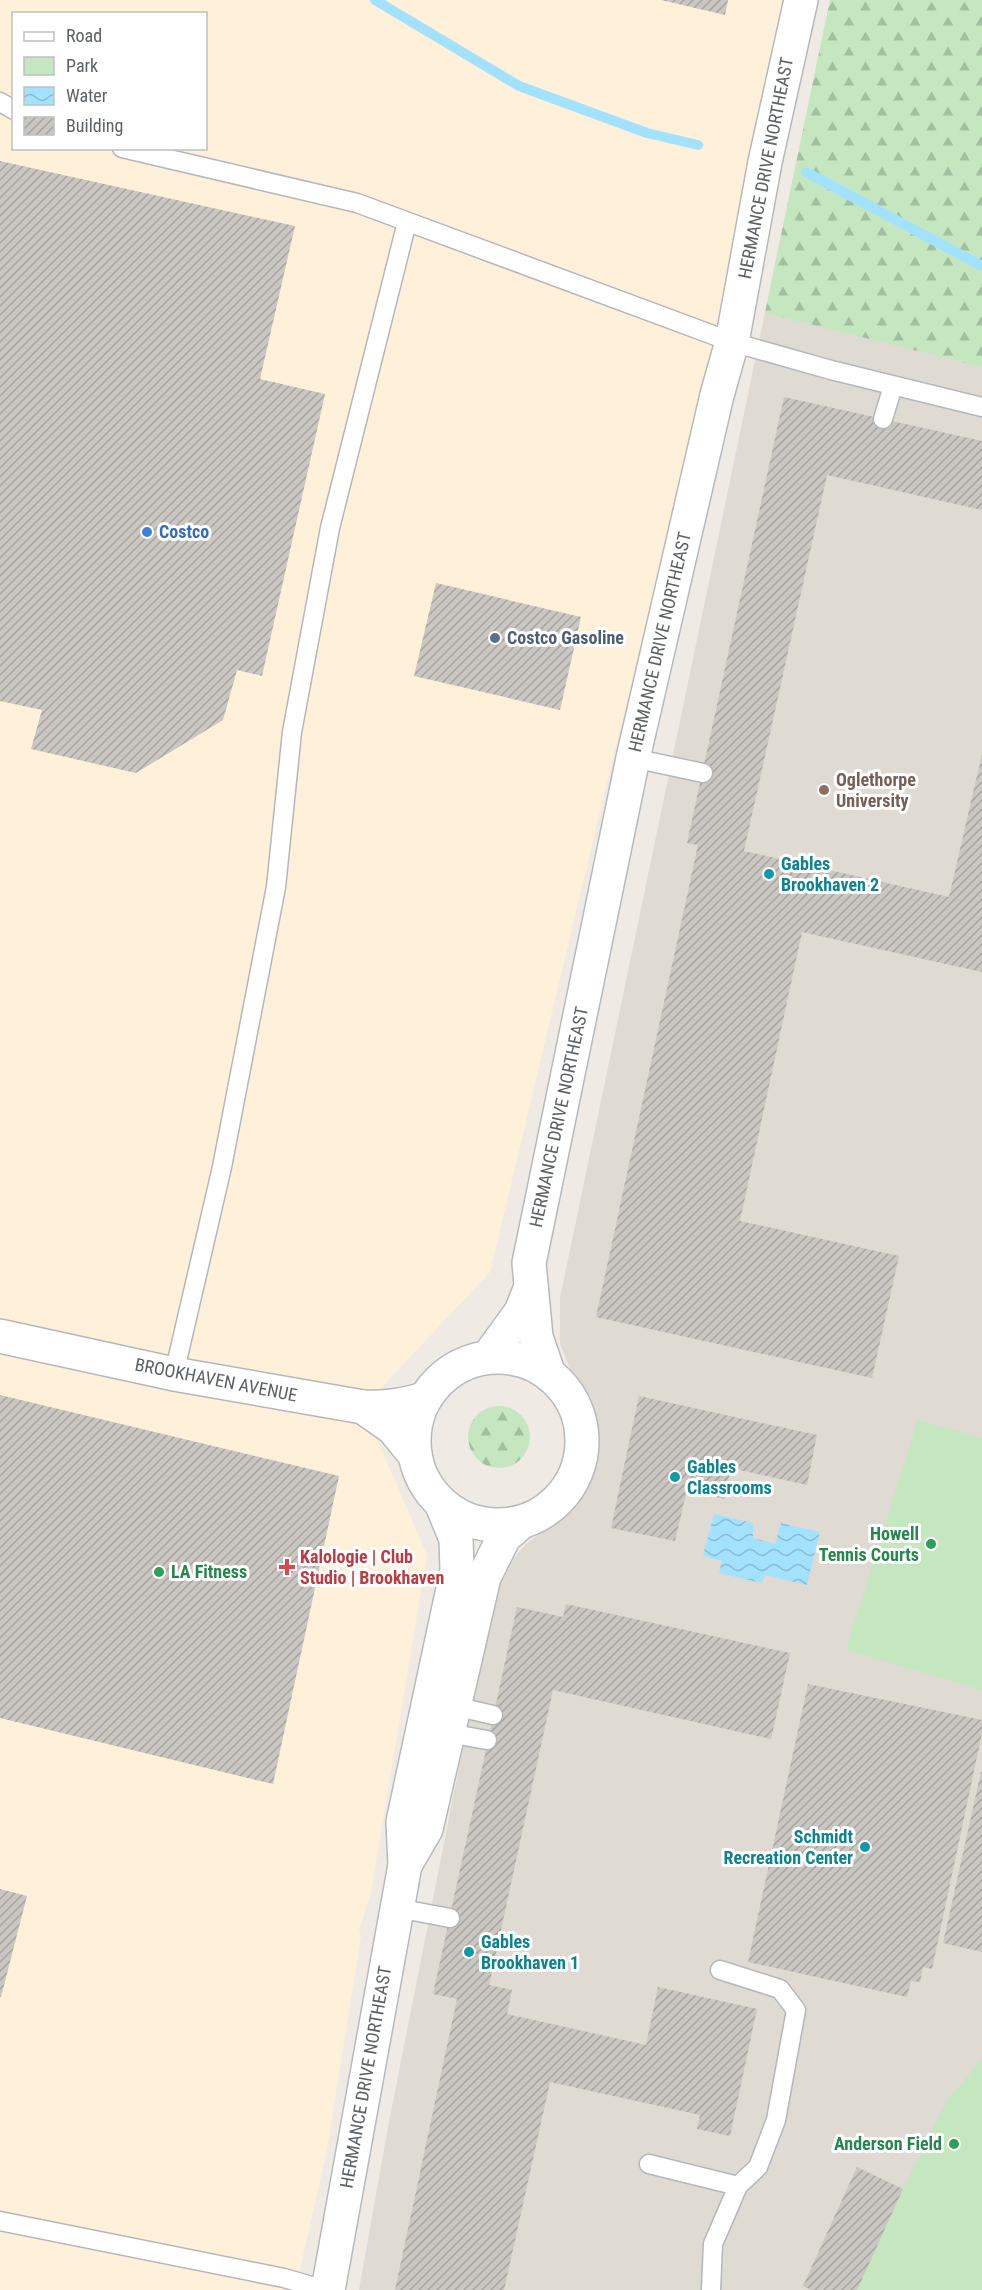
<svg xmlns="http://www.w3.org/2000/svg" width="982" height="2290" font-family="'Roboto Condensed',sans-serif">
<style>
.commercial{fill:#fff1d9;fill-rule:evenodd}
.education{fill:#dfdad2}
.green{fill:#c4e7bf}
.forest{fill:url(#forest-firs)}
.water{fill:url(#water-waves)}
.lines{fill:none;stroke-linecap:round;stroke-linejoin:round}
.stream{stroke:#a3e2ff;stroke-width:10}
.building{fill:url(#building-hatch)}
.lane-casing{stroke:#b4b7bb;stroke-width:21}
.street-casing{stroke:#b4b7bb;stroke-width:36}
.secondary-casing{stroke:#b5babe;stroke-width:36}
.lane{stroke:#fff;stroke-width:18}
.street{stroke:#fff;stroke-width:33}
.secondary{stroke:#fff;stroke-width:33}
.shop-dot{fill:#3f7fe0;stroke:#fff;stroke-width:2}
.service-dot{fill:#5c6f8a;stroke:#fff;stroke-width:2}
.education-dot{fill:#8d6e63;stroke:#fff;stroke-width:2}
.culture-dot{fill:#0f9aa8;stroke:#fff;stroke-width:2}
.leisure-dot{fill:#2e9e5b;stroke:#fff;stroke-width:2}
.health-dot{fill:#e0444e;stroke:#fff;stroke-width:2}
.labels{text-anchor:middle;stroke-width:6;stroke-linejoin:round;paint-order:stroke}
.street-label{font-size:18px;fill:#5c6165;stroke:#fff}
.shop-label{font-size:18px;font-weight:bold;fill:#366cbe;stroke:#fff;text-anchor:start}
.service-label{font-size:18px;font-weight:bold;fill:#4e5e75;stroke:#fff;text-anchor:start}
.education-label{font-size:18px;font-weight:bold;fill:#785e54;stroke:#fff;text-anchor:start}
.culture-label{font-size:18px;font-weight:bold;fill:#0d838f;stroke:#fff;text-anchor:start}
.leisure-label{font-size:18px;font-weight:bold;fill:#27864d;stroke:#fff;text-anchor:end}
.health-label{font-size:18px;font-weight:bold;fill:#be3a42;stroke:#fff;text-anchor:start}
</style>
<defs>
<pattern id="forest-firs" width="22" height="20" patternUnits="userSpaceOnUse" patternTransform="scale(1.5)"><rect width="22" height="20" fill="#c4e7bf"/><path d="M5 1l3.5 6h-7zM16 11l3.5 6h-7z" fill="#a2bf9f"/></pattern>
<pattern id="water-waves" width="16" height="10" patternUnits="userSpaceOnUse" patternTransform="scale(1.5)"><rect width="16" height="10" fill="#a3e2ff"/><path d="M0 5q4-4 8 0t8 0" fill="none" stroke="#88bbd2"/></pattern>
<pattern id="building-hatch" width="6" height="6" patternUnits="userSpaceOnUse" patternTransform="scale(1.5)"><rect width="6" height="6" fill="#cac6c1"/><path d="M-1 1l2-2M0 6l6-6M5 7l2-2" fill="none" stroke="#a7a4a0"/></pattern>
</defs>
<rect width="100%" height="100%" fill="#efebe4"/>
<path class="commercial" d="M0,0H789L724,288L720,326L603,798L490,1272L363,1407L427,1555L371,1892L359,1930L361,1936L326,2155L295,2290H0ZM14,14H206V148H14Z"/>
<path class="education" d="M830,0H982V2290H359L388,2127L492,1600L504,1570L526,1544L576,1506L597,1451L592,1414L578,1388L560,1344V1298Z"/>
<g class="green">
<path d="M918,1420L982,1438V1690L846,1650Z"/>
<path d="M982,2060V2290H857L903,2189L947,2100Z"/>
</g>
<g class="forest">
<path d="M830,0H982V367L765,313Z"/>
<circle cx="499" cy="1437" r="31"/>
</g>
<path class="water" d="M714,1514L753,1523V1538L775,1544L781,1523L820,1532L807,1585L765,1575L762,1583L719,1573L722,1561L703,1556Z"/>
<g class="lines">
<g class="stream">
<path d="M375,0L519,86L647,133L698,145"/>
<path d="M806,172L982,266"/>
</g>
</g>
<g class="building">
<path d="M661,0H728L725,15Z"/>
<path d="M0,161L295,226L260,379L325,394L262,676L237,670L223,720L136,773L31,749L42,710L0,701Z"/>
<path d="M784,397L982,441V510L827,475L744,851L949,897L982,754V972L802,932L740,1221L899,1256L872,1378L596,1317L698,845L687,843Z"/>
<path d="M436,583L581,617L560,710L414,676Z"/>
<path d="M0,1395L339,1476L273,1784L0,1718Z"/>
<path d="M639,1396L817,1435L807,1485L731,1468L724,1499L687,1490L675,1541L611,1528Z"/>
<path d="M566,1604L790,1653L771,1739L553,1690L489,1985L512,1990L507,2014L646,2045L658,1987L757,2009L730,2136L697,2129L700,2115L550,2082L504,2290H395L457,1999L433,1994L517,1607L563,1617Z"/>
<path d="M808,1684L982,1720V1733L932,1969L923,1967L920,1982L911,1981L907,1997L748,1962Z"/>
<path d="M981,1772H982V1952L943,1943Z"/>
<path d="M0,1889L27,1896L1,1997H0Z"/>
<path d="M857,2167L903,2189L857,2290H811L803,2286Z"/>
</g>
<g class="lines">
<g class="lane-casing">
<g id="lane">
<path d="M0,102L14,110"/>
<path d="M122,148L357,203L732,342L831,370L982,407"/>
<path d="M883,419L893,386"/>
<path d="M633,758L703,773"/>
<path d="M174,1374L222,1167L276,887L292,732L330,528L407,222"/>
<path d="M454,1706L493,1715"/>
<path d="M448,1733L487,1740"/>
<path d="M397,1908L450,1918"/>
<path d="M720,1970L780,1989L796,2010L776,2120L758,2167L738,2186"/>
<path d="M649,2164L738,2186L713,2244L711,2290"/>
<path d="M0,2221L284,2278L325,2290"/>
</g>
</g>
<g class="street-casing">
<g id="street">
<path d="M0,1336L174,1374L363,1407L393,1428L415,1455"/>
<path d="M363,1407C385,1408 403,1406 424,1399"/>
</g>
</g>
<g class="secondary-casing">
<g id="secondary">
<path d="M489,1356L521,1312L531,1287"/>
<circle cx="498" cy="1441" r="84"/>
<path d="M548,1372L536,1337L529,1263L633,758L717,395L732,342L765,162L801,0"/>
<path d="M405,1865L426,1829L484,1577L504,1537L520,1523"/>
<path d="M328,2290L405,1865L403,1822L457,1570L456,1539L442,1505"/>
</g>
</g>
<use href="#lane" class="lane"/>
<use href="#street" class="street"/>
<use href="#secondary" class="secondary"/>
</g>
<circle class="shop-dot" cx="147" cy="532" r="6"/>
<circle class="service-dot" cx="495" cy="638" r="6"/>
<circle class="education-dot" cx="824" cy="790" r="6"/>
<g class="culture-dot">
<circle cx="769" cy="874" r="6"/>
<circle cx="675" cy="1477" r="6"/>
<circle cx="865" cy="1847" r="6"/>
<circle cx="469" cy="1952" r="6"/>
</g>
<g class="leisure-dot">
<circle cx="931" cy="1544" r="6"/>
<circle cx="159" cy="1572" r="6"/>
<circle cx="954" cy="2144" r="6"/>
</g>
<path class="health-dot" d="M284 1558h6v6h6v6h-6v6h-6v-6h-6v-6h6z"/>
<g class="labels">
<g class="street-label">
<text transform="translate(766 168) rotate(-79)" y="6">HERMANCE DRIVE NORTHEAST</text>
<text transform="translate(660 642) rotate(-77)" y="6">HERMANCE DRIVE NORTHEAST</text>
<text transform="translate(559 1117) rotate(-78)" y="6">HERMANCE DRIVE NORTHEAST</text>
<text transform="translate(216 1380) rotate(11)" y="6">BROOKHAVEN AVENUE</text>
<text transform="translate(366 2077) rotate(-80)" y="6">HERMANCE DRIVE NORTHEAST</text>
</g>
<g class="shop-label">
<text x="159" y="538">Costco</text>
</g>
<g class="service-label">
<text x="507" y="644">Costco Gasoline</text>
</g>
<g class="education-label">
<text x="836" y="786">Oglethorpe<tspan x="836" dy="21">University</tspan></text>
</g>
<g class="culture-label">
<text x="781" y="870">Gables<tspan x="781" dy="21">Brookhaven 2</tspan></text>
<text x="687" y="1473">Gables<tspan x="687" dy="21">Classrooms</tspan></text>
<text x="853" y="1843" text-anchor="end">Schmidt<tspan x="853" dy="21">Recreation Center</tspan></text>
<text x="481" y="1948">Gables<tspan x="481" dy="21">Brookhaven 1</tspan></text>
</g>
<g class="leisure-label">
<text x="919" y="1540">Howell<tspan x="919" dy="21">Tennis Courts</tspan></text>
<text x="171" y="1578" text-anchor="start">LA Fitness</text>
<text x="942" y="2150">Anderson Field</text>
</g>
<g class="health-label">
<text x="300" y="1563">Kalologie | Club<tspan x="300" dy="21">Studio | Brookhaven</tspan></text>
</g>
</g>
<rect x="12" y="12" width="195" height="138" fill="#ffffff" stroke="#bec0c1" stroke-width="1.5"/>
<rect x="24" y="32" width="30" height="9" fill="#ffffff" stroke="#bec0c1" stroke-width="1.5"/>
<text x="66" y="42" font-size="18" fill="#5c6165">Road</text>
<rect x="24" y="57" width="30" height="18" fill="#c4e7bf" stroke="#bec0c1" stroke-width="1.5"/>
<text x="66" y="72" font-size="18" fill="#5c6165">Park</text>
<rect x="24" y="87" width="30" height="18" fill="url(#water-waves)" stroke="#bec0c1" stroke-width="1.5"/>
<text x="66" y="102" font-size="18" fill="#5c6165">Water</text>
<rect x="24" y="117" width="30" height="18" fill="url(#building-hatch)" stroke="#bec0c1" stroke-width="1.5"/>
<text x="66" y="132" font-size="18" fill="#5c6165">Building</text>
</svg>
